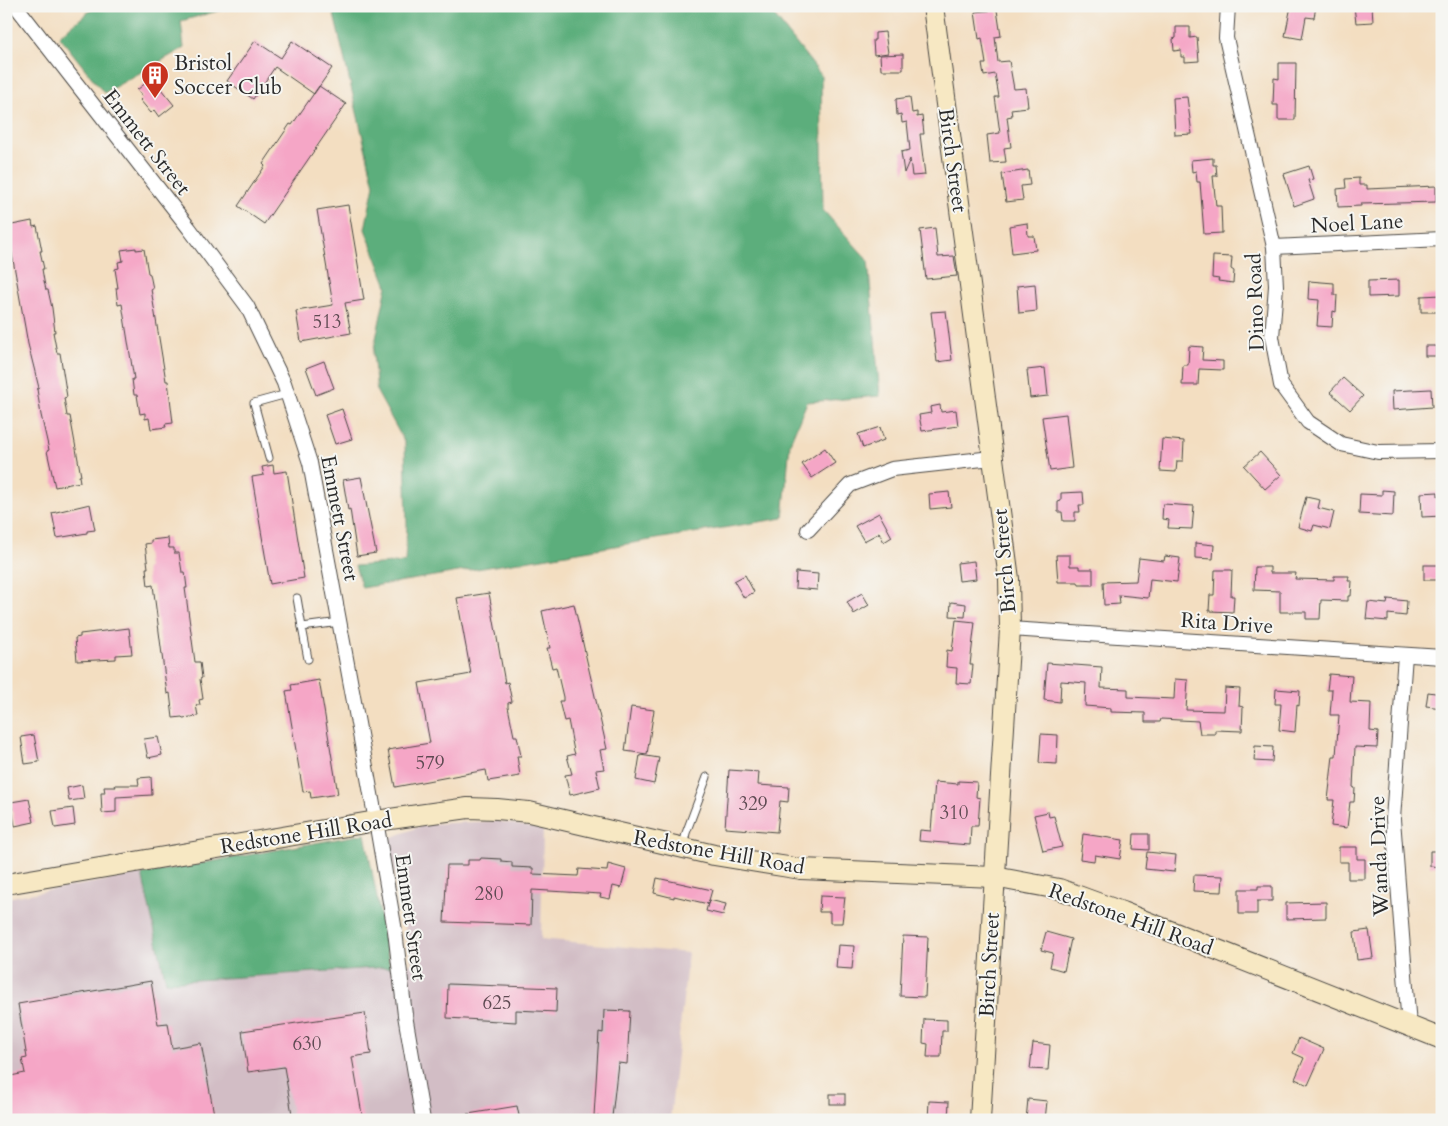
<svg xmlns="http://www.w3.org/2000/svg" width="1448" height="1126" font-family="Cardo,serif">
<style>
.industrial{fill:#d2bdc5}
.forest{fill:#5cae7b;stroke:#446c53}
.building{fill:#f5a6c6}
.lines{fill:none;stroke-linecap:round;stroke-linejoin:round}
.service-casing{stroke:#494642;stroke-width:9}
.minor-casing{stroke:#494642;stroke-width:16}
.secondary-casing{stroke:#494642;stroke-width:22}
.service{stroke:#fff;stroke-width:7}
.minor{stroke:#fff;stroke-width:14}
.secondary{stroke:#f7e8c3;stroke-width:20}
.labels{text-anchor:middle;stroke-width:4;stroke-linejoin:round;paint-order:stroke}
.number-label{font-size:19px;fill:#5e4a52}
.poi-label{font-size:21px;fill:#2b2b2b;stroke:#f6f6f2;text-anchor:start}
.street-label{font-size:21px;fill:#2b2b2b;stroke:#f6f6f2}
</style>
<rect width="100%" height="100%" fill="#f6f6f2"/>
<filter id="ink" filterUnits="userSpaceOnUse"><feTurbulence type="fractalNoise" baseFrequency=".02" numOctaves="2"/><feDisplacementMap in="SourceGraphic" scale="10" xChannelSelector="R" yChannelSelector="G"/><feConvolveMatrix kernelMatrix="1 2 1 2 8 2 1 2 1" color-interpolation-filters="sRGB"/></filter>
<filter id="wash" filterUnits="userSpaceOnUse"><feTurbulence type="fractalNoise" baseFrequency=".0096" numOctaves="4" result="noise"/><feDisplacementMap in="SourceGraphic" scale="20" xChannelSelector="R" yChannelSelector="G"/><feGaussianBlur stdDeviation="1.12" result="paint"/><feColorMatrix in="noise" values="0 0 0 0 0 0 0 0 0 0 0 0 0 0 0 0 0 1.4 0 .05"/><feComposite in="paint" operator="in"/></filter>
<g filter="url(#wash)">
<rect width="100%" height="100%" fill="#f3dec1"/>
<path class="industrial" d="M498,821L543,830L541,939L688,953L670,1120H6V898L142,874L166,982L390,967L412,964L388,839L426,824Z"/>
<g class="forest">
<path d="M96,6H236L181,21L184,48L104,93L59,36Z"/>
<path d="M332,6H773V14L821,75L823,210L868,260L880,396L807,402L790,443L783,518L362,588L355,566L405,562L407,525L405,443L377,392L373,353L387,286L365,229L374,185Z"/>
<path d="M365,834L390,967L166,982L142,874Z"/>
</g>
<g id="blocks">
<g class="building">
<path d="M1291,6H1316L1314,18L1306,17L1302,39L1285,36Z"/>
<path d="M1354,6H1372L1373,22L1356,23Z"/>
<path d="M997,10L1001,36L995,37L998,62L1009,61L1014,89L1026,88L1028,107L1011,109L1012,116L1007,117L1011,147L1004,148L1006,162L990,163L987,135L1000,133L995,97H999L995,74L984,76L982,64H986L982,38L979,39L975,12Z"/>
<path d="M1176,27H1190V38L1197,37L1199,61L1185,62V57H1181V50L1174,51L1173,39L1176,38Z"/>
<path d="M885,32L888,53L874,55L873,40H875V33Z"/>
<path d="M255,41L281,58L292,41L332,68L314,94L275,67L253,99L227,81Z"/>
<path d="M903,54V70H881L880,55Z"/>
<path d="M1279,63H1296L1295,120H1278V105H1273L1274,78L1279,79Z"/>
<path d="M152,78L174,105L159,117L154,110L151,113L140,100L143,97L137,90Z"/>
<path d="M319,86L346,104L264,224L238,206L265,166L263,164L290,124L292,125Z"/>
<path d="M910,97L912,113L917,112V117L922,116L924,134H920L925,175L912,176L910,159L904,173L901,152L910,150L907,122L902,123L901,114L897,115L896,99Z"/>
<path d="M1187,97L1192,134L1175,135L1173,98Z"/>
<path d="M1213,158V165H1216L1217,176H1213L1216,206H1221L1222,233L1204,234L1200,182H1197L1196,171L1192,172L1191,160Z"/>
<path d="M1309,166L1313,179L1308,180L1314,199L1294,206L1284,174Z"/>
<path d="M1028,170L1030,185L1021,186L1023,200L1006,202L1002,174Z"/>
<path d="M1359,178V185H1367V189L1436,186V202L1361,204V206L1338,207L1337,189L1346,188L1345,179Z"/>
<path d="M348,205L364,300L345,303L351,333L301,342L296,311L333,305L317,210Z"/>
<path d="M32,221L33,227L37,226L42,251H40L44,269H42L44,281L46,290H48L52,308L55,332H53L57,353H60L67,397L64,398L67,416H70L81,476H79L80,482L55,487L47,451L49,450L41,415L37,389L39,388L28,344L7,226Z"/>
<path d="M1027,223L1028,236H1034L1036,250L1012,253L1009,226Z"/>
<path d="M935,228L938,257L954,256L957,276L926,279L920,230Z"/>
<path d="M136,248V250L144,249L148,273L150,274L153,289H151L166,381H168L173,423L165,424L166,427L151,429L149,418L145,419V413L140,414L137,395H134L132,379H134L122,304L118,305L116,288H118L115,269L119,268L118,262L123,261L121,250Z"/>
<path d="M1213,256L1232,257L1231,269L1234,271L1233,283L1218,281L1219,279L1212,278Z"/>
<path d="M1399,280V296L1368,297V281Z"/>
<path d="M1309,281L1334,283V295H1337L1336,312L1333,311L1332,327L1317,326L1319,300L1308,299Z"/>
<path d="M1035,284L1037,311L1019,313L1017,286Z"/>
<path d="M1442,295V312H1421V296Z"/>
<path d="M946,311L952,360L937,362L931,312Z"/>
<path d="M1189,346L1203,347L1202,360L1223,361V370L1199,369L1198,385H1182L1183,365H1188Z"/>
<rect x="1425" y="346" width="11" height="10"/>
<path d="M324,361L334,388L316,395L306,368Z"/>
<path d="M1045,368L1048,396L1030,398L1027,370Z"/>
<path d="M1343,378L1363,396L1350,410L1330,392Z"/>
<path d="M1431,389L1432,407L1393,410L1392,391Z"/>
<path d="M940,405L941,412L956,410L958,426L922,431L919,415L931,413L930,407Z"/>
<path d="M342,409L352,439L335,444L325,415Z"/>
<path d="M1066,414L1072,468L1050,471L1042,417Z"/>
<path d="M880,427L884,440L863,448L858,434Z"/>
<path d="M1162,439L1184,441L1183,461H1177L1176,472L1160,471Z"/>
<path d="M825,448L835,463L812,478L802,464Z"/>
<path d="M1260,452L1281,475L1265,489L1244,466Z"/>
<path d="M273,465L274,473L287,471L304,578L270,584L252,477L264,475L262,467Z"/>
<path d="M361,477L376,553L357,556L350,509L348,510L343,480Z"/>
<path d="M1382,490L1394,491L1393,516L1359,514L1360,494L1382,495Z"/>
<path d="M949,492L951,507L930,509L929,494Z"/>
<path d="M1083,492L1084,505H1079L1080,512H1075V521H1063L1062,512H1058V502L1061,501V493Z"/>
<path d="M1438,492V496H1442V516L1422,517L1421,493Z"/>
<path d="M1306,497L1320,500L1318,508L1334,512L1330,529L1314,525L1312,531L1298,527Z"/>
<path d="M90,504L95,530L87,531V533L57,538L52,513Z"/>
<path d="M1163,504L1194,506L1192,529L1168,528L1169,520L1162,519Z"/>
<path d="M879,513L892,537L884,542L879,533L864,541L855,526Z"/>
<path d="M168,538L169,548H174V553H179L182,572H185L187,588H185L195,662H200L202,678L200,679L203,699L199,700L200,705H196L198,716L183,718L182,717L173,718L170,693L167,694L153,585L148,586L146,568H148L145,544L151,543V540Z"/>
<path d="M1195,543L1214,545L1213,559L1195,558Z"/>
<path d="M1056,555H1070V566H1079V569H1093V585H1079L1078,582H1058Z"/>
<path d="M1165,556L1180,558L1177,582L1150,579L1148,598L1119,595L1120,604L1104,605L1103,582L1136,581L1139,558L1164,561Z"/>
<path d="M974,561L976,579L959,581L957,563Z"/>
<rect x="1424" y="565" width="17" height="15"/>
<path d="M1255,567H1270V573H1296L1295,579L1334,580V576H1349L1348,581H1352L1351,596H1348V601L1321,600L1320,619H1306V612H1280V591L1254,590Z"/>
<path d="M1215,570H1232L1231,596H1234L1233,612L1209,611L1210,595H1214Z"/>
<path d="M796,572L818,574L817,590L795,588Z"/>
<path d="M745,575L754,592L744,598L734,581Z"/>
<path d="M489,593L505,683L508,682L512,702L508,703V707L514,736H517L521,756H517L520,776L488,781L486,770L395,787L388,750L430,743L419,683L471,674L457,598Z"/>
<path d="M862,593L869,605L854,614L847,602Z"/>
<path d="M1388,599L1407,601L1406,616L1388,614V621L1366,619L1368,602L1387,604Z"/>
<path d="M951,602L966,604L965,617L950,616Z"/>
<path d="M574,604L607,749L600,750L604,769L596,770L600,788L570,795L565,775L572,774L567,756L575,754L574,751L568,720L564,721L559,701H563V697L556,667L552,668L547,648H550L542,611Z"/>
<path d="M956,620L975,622L970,665H973L971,684L956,683L957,668L946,667L947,650L952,651Z"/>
<path d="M129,628L132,654L116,655V659L77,661L75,638L80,637V634Z"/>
<path d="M1047,663L1102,667L1101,688L1128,689V697L1174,699L1175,679L1188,680L1186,710L1224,711L1225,688L1240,689L1239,706L1243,707L1242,731L1215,730V734H1200L1198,721L1161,719L1160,722H1145V713L1111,712V708L1085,706L1086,683L1061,681L1060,702L1044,700Z"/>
<path d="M1329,674L1352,676L1350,702L1371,703L1370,731L1378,732L1377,748L1355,747L1353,787L1355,788L1354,802H1350L1347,828L1331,826L1334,800H1328L1333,756H1336L1339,715H1330L1332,690H1327Z"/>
<path d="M319,680L338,794L311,798L310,791L303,792L286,691L292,690L291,685Z"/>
<path d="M1276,689L1300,691L1299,706L1297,705L1295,732L1279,730L1281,704H1275Z"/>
<path d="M1428,692L1442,694V708L1426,706Z"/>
<path d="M631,707L654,710L647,754L625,751Z"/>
<path d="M1041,734L1058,735L1057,764L1039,763Z"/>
<path d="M34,735L39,762L25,764L21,737Z"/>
<path d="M158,737L162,755L148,758L144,739Z"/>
<path d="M1255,746L1273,747L1272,762L1254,761Z"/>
<path d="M640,755L659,758L654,784L636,780Z"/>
<path d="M729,770L759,772L758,785L789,787L788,802L780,801L777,832L725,828Z"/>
<path d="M151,777L152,795L116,797V812L102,813L101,793H105L104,787H116L115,785H139L138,778Z"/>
<path d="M958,781L977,782L976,797L980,798L978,826H971L970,845L919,841L920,830L931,831L935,782L958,784Z"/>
<path d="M82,785L84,799L69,801L67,788Z"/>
<path d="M29,799L34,822L15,826L11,802Z"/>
<path d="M73,808L75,825L55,828L52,811Z"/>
<path d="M1048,812L1049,817L1054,816L1062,847L1043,851L1034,815Z"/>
<path d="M1083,834L1123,840L1120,859L1095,855L1094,861L1080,859Z"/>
<path d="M1134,834H1149V850L1133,849Z"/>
<path d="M1339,847H1357V859H1365V879H1348V862H1339Z"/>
<path d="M1430,851H1442V867L1430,866Z"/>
<path d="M1147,852L1176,855L1174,872L1145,869Z"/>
<path d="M481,858L501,859V861L512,862V867L533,868V874L578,876L579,869L607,871L608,864L626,869L621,888L613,886L610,899L600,897L601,894L532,890L531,925L444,922L447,865H468V860H480Z"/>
<path d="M1194,875L1223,876L1222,892L1193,891Z"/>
<path d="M657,878L712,890L708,904L674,896V898L654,893Z"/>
<path d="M1258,886H1272V901H1257V914H1239V889H1258Z"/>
<path d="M820,896L845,897L842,923H830V912H819Z"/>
<path d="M709,900L726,904L723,915L706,911Z"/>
<path d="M1326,902V918L1286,919V903Z"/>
<path d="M1369,930L1373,958L1357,960L1354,932Z"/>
<path d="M1046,932L1071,939L1064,971L1050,967L1053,953L1041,950Z"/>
<path d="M903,936L928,937L925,997L900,996Z"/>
<path d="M838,945L854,946L852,969L836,968Z"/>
<path d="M151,981L158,1024L168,1023L172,1048L201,1043L215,1120H6V1077L25,1073L22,1059L27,1058L18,1004Z"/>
<path d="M448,984L557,988L556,1012L516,1010V1022L447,1018Z"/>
<path d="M604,1010L630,1011L627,1064L618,1063L612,1117L594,1116L599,1032L603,1033Z"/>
<path d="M365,1013L371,1054L352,1057L363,1120H293L284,1067L248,1072L242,1031Z"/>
<path d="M924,1019L947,1020V1031H942L941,1057H927L928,1044L923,1043Z"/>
<path d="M1299,1038L1324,1049L1308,1085L1295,1079L1304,1058L1293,1053Z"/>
<path d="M1033,1043L1050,1045L1048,1070L1030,1069Z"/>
<rect x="830" y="1094" width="15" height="10"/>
<path d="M1028,1099L1047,1101L1045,1120H1026Z"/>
<path d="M929,1101L949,1102L948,1120H928Z"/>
<path d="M517,1106L520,1120H468V1114Z"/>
</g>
</g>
</g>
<g filter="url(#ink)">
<use href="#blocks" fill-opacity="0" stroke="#494642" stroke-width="1"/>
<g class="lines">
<g class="service-casing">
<g id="service">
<path d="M269,458L254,403L287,394"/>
<path d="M297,598L302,627"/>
<path d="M308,659L302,627L340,622"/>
<path d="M683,847L686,833L707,777"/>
</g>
</g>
<g class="minor-casing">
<g id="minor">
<path d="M16,6L189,228L247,306L284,383L310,463L376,821L395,931L405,1015L423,1120"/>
<path d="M1228,6L1226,38L1274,247L1276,286L1272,337L1281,385L1308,422L1341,444L1378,452L1442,451"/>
<path d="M1274,247L1442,239"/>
<path d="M808,530L850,485L892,469L992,458"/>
<path d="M1010,629L1442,657"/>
<path d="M1405,655L1393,819L1409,1026"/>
</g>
</g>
<g class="secondary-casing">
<g id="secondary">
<path d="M933,6L1009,579L1010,629L980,1120"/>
<path d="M6,884L376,821L468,808L497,809L529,812L714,855L769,864L801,869L994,877L1059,889L1122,912L1442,1039"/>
</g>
</g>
<use href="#service" class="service"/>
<use href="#minor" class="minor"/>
<use href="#secondary" class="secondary"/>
</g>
</g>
<defs>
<g id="building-pin" transform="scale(1.4375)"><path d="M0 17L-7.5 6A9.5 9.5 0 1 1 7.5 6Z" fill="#c8321e" stroke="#f6f6f2"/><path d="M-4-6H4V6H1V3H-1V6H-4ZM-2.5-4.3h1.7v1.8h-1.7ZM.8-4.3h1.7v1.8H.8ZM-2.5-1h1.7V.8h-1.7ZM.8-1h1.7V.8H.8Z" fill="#fff"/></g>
</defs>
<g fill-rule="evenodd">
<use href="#building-pin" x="155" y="75"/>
</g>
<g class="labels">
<g class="number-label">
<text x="327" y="328">513</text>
<text x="430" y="769">579</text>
<text x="753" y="810">329</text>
<text x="954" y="819">310</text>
<text x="489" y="900">280</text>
<text x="497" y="1009">625</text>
<text x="307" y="1050">630</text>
</g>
<g class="poi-label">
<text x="174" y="70">Bristol<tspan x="174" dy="24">Soccer Club</tspan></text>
</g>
<g class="street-label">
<text transform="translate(147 142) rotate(52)" y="7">Emmett Street</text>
<text transform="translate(953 160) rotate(82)" y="7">Birch Street</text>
<text transform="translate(1357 223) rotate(-3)" y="7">Noel Lane</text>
<text transform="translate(1255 302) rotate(-92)" y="7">Dino Road</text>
<text transform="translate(340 518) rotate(79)" y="7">Emmett Street</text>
<text transform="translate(1004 561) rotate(-95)" y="7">Birch Street</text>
<text transform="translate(1227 623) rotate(4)" y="7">Rita Drive</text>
<text transform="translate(306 833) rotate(-9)" y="7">Redstone Hill Road</text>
<text transform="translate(719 852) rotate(10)" y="7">Redstone Hill Road</text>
<text transform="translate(1379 856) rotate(-92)" y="7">Wanda Drive</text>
<text transform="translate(411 917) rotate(82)" y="7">Emmett Street</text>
<text transform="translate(1131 919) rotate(20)" y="7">Redstone Hill Road</text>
<text transform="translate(989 965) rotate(-87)" y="7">Birch Street</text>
</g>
</g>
<rect width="1448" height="1126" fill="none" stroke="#f6f6f2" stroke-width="25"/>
</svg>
